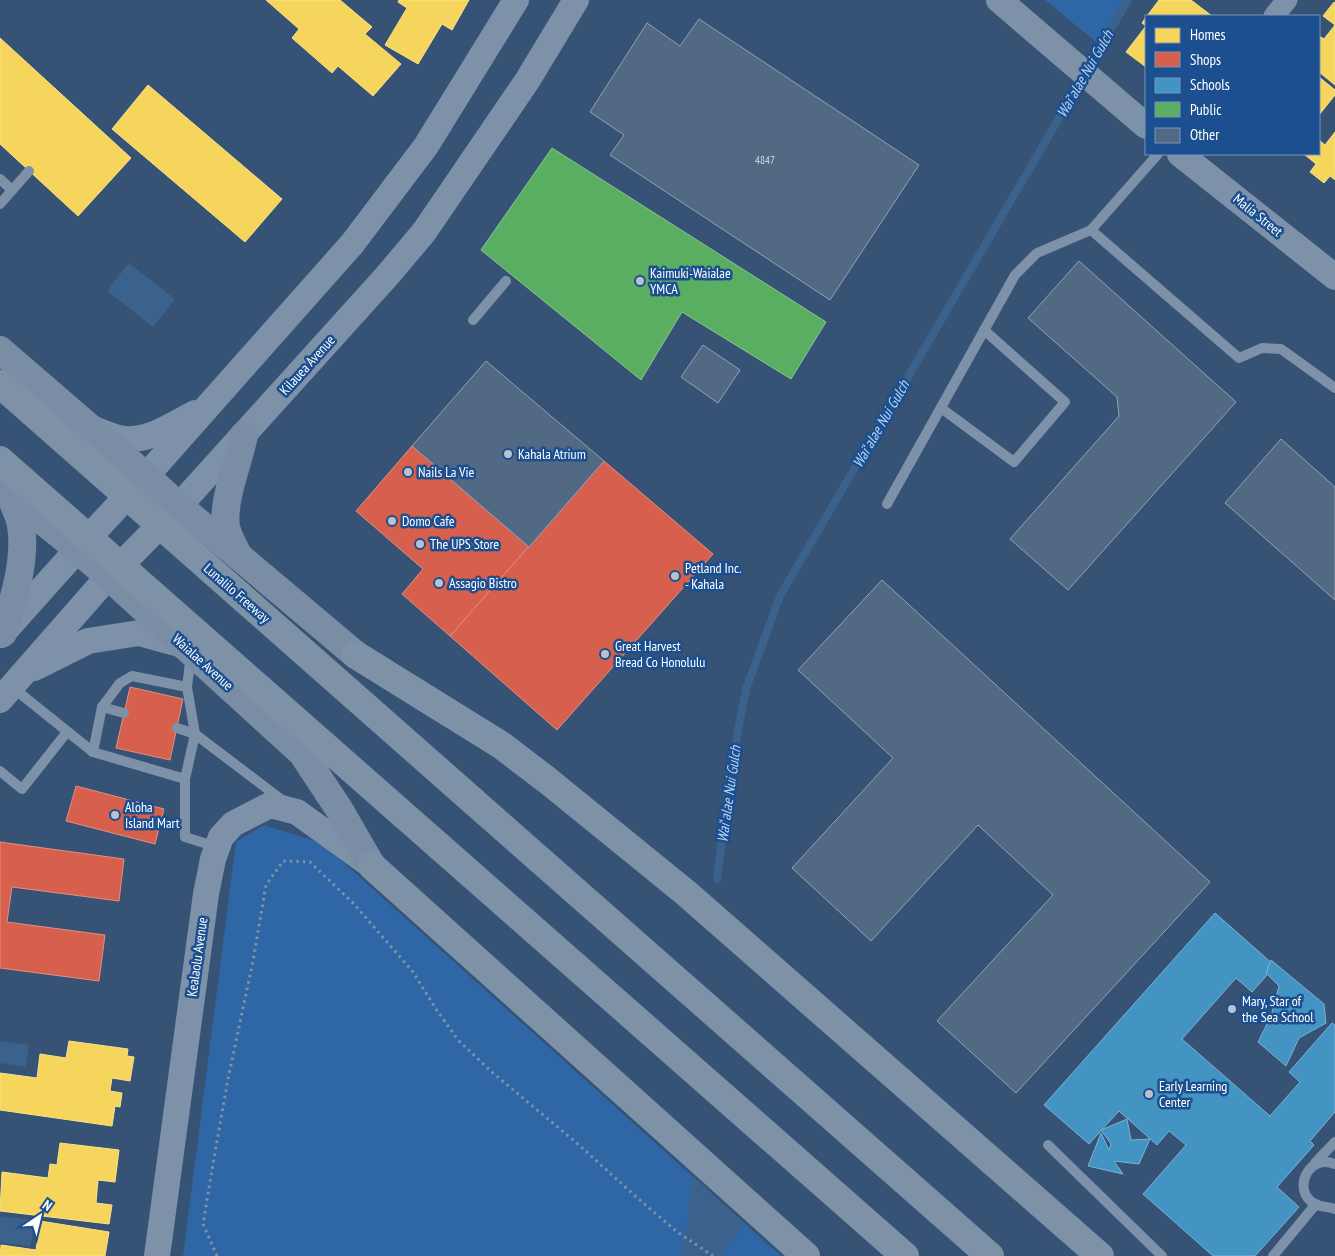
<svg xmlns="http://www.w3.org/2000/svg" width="1335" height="1256" font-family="'PT Sans Narrow',sans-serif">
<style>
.green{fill:#2f66a5}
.water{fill:#3b618d}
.homes{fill:#f6d55c;stroke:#f9e28d}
.shops{fill:#d6604d;stroke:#e29082}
.schools{fill:#4393c3;stroke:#7bb3d5}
.public{fill:#5aae61;stroke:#8cc690}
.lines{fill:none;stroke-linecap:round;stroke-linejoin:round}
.stream{stroke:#3b618d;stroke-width:8}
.building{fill:#526984;stroke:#92a2b6}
.path{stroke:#7d92a8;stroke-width:3;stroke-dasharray:2.5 4;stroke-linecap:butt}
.service{stroke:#7d92a8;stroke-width:10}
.minor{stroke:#7d92a8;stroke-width:21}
.tertiary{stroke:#7d92a8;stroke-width:26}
.secondary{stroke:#798da4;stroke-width:28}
.motorway{stroke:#7e92a7;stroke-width:28}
.motorway-bridge{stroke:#7e92a7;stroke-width:28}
.poi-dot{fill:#b9c2ce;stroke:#1b4f8f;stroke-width:2}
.labels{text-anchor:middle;stroke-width:5;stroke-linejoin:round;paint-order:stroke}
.number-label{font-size:11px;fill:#d4dae0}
.street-label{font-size:14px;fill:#fff;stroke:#1b4f8f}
.poi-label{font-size:14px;fill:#fff;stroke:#1b4f8f;text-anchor:start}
.water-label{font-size:15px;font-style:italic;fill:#b5d3f5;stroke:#1b4f8f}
</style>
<rect width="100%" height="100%" fill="#365274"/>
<g class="green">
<path d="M1045,0H1128L1101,46Z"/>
<path d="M264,825L322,843L781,1256H183L236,842Z"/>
</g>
<g class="water">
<path d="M129,263L175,299L153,327L107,291Z"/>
<path d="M0,1041L29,1045L26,1067L0,1063Z"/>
<path d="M692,1175L744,1223L723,1256H680L687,1226Z"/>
<path d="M0,1216L34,1220L31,1246L0,1243Z"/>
</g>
<g class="homes">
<path d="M266,0H340L372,27L365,34L401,64L373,96L338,66L332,73L292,38L299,29Z"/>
<path d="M399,0H469L452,30L442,24L418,64L385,45L407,8L398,2Z"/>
<path d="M1159,0H1191L1212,16H1147Z"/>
<path d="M1334,2L1335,4V25L1323,16Z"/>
<path d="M1146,17V67L1126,52L1146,26L1142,23Z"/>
<path d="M1335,25V85L1319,72V36L1324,39Z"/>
<path d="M0,38L131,158L78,216L0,144Z"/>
<path d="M1319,77L1335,90V95L1319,115Z"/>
<path d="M148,85L282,199L245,242L112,129Z"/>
<path d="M1335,132V180L1330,176L1324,183L1310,172L1316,164L1304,154H1319V140L1325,145Z"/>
<path d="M69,1041L128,1049L127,1056L134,1057L130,1081L112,1078L110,1091L122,1093L120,1107L115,1106L112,1126L0,1110V1073L37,1078L40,1054L66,1058Z"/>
<path d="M60,1143L119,1150L115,1182L98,1180L96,1203L112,1205L109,1224L0,1211L2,1172L48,1178L50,1164L57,1165Z"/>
<path d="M40,1221L109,1232L105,1256H0L1,1245L36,1250Z"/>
</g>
<g class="shops">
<path d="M412,446L529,547L450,636L402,594L423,569L356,511Z"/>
<path d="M604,461L713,554L557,730L450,636Z"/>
<path d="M130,687L183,699L170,760L116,748Z"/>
<path d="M76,786L164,809L155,844L66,821Z"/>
<path d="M0,842L124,859L119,901L12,887L7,922L105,935L99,981L0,968Z"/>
</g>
<g class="schools">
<path d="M1215,913L1275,966L1252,992L1236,978L1182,1039L1270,1116L1300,1082L1289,1072L1332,1023L1335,1025V1112L1310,1141L1314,1145L1277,1187L1299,1207L1255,1256H1213L1143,1194L1186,1145L1169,1131L1157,1145L1119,1111L1089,1144L1044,1105Z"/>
<path d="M1271,960L1324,1004L1326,1023L1299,1038L1286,1066L1258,1042L1271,1016L1279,986L1266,973Z"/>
<path d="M1127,1119L1131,1140L1150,1139L1139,1164L1114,1161L1123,1174L1088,1166L1101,1133L1109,1150L1111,1144L1101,1130Z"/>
</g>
<path class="public" d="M552,148L826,322L791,379L682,312L641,380L481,250Z"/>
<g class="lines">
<path class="stream" d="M717,879L731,768L746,689L780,596L1128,0"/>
</g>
<g class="building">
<path d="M699,19L919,165L830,300L610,155L624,135L590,112L647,23L680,46Z"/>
<path d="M1079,261L1236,402L1068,590L1010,539L1119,416L1117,397L1028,318Z"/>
<path d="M703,345L740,370L718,403L681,377Z"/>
<path d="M486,361L604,461L529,547L412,446Z"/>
<path d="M1281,439L1335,487V600L1225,503Z"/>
<path d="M882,580L1210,882L1016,1093L937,1021L1053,895L978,825L871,941L792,868L893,758L798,670Z"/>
</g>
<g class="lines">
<path class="path" d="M217,1256L203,1224L214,1158L228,1079L253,961L266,885L283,861L310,862L354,904L413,972L436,1009L458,1040L493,1073L579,1145L634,1195L676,1231L713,1256"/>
<g class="service">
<path d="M1158,154L1091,230L1239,358L1262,348L1281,349L1335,388"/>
<path d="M0,179L12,190"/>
<path d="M0,204L29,171"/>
<path d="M473,320L506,281"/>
<path d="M941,408L1014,462L1065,402L984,330"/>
<path d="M887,504L1015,275L1037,253L1091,230"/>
<path d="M12,687L93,752"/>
<path d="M102,707L120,683L132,676L187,687L191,655"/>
<path d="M124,713L102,707L93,752L185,779L195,734L187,687"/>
<path d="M177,728L195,734L282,800"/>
<path d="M0,771L22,789L67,732"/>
<path d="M185,779V837L217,847"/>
<path d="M1048,1145L1162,1256"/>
<path d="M1315,1163L1335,1142"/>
<path d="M1335,1164C1308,1153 1291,1191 1315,1204C1321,1207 1329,1207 1335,1209"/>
<path d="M1273,1256L1316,1204"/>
</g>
<path class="minor" d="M1274,16L1287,0"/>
<g class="tertiary">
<path d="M999,0L1146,126"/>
<path d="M1180,154L1335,277"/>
<path d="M91,428C102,432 113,438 125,439C150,441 174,424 195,413"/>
<path d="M1,635L77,550L155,466L352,244L426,146L516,0"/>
<path d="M34,668L88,641L139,633L183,645"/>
<path d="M0,700L99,587L179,506L386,277L424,232L527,81L576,0"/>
<path d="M157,1256L206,894L213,859L221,837L233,824L270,805L297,812L372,866"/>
</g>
<g class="secondary">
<path d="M0,350L146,476L179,506L356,655"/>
<path d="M0,487L59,534L109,577L302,753L339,809L372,866"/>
<path d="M238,555C234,546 228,537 226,527C222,500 239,462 244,435"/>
<path d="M3,633C14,600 29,552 19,517C16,510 13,502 10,495"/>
</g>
<g class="motorway">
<path d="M356,655L501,745L547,780L686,893L1100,1256"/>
<path d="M473,801L990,1256"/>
<path d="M440,847L905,1256"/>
<path d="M372,866L806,1256"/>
</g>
<g class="motorway-bridge">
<path d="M0,384L473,801"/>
<path d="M0,460L440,847"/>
</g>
</g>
<g class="poi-dot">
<circle cx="640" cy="281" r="5"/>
<circle cx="508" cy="454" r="5"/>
<circle cx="408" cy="472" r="5"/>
<circle cx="392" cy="521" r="5"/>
<circle cx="420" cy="544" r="5"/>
<circle cx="675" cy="576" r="5"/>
<circle cx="439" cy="583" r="5"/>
<circle cx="605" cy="654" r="5"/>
<circle cx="115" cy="815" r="5"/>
<circle cx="1232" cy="1009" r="5"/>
<circle cx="1149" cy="1094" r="5"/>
</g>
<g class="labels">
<g class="number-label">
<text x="765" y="164">4847</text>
</g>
<g class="street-label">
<text transform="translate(1258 215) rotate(39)" y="5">Malia Street</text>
<text transform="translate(307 365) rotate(-48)" y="5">Kilauea Avenue</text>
<text transform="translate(237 593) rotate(41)" y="5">Lunalilo Freeway</text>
<text transform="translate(203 662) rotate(42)" y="5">Waialae Avenue</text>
<text transform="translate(197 957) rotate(-82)" y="5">Kealaolu Avenue</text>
</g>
<g class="poi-label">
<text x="650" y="278">Kaimuki-Waialae<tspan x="650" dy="16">YMCA</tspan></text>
<text x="518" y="459">Kahala Atrium</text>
<text x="418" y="477">Nails La Vie</text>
<text x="402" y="526">Domo Cafe</text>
<text x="430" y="549">The UPS Store</text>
<text x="685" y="573">Petland Inc.<tspan x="685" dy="16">- Kahala</tspan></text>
<text x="449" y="588">Assagio Bistro</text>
<text x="615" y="651">Great Harvest<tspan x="615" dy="16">Bread Co Honolulu</tspan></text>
<text x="125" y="812">Aloha<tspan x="125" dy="16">Island Mart</tspan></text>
<text x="1242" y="1006">Mary, Star of<tspan x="1242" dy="16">the Sea School</tspan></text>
<text x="1159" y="1091">Early Learning<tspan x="1159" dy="16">Center</tspan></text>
</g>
<g class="water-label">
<text transform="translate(1085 74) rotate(-60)" y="5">Waiʻalae Nui Gulch</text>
<text transform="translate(881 424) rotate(-60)" y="5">Waiʻalae Nui Gulch</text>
<text transform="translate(729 794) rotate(-82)" y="5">Waiʻalae Nui Gulch</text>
</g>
</g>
<rect x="1145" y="15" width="175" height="140" fill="#1b4f8f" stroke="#7695bc"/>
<rect x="1155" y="28" width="25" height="15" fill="#f6d55c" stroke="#7695bc"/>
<text x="1190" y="40" font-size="15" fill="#ffffff">Homes</text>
<rect x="1155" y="52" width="25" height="15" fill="#d6604d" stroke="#7695bc"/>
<text x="1190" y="65" font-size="15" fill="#ffffff">Shops</text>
<rect x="1155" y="78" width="25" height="15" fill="#4393c3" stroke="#7695bc"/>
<text x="1190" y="90" font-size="15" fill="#ffffff">Schools</text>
<rect x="1155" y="102" width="25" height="15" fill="#5aae61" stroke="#7695bc"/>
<text x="1190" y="115" font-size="15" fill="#ffffff">Public</text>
<rect x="1155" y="128" width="25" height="15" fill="#526984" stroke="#7695bc"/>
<text x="1190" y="140" font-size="15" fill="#ffffff">Other</text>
<g transform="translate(40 1216) rotate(35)" stroke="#1b4f8f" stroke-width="4" paint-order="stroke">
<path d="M0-4L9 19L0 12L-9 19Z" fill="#ffffff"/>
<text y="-8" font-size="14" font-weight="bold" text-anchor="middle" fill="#ffffff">N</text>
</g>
</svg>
